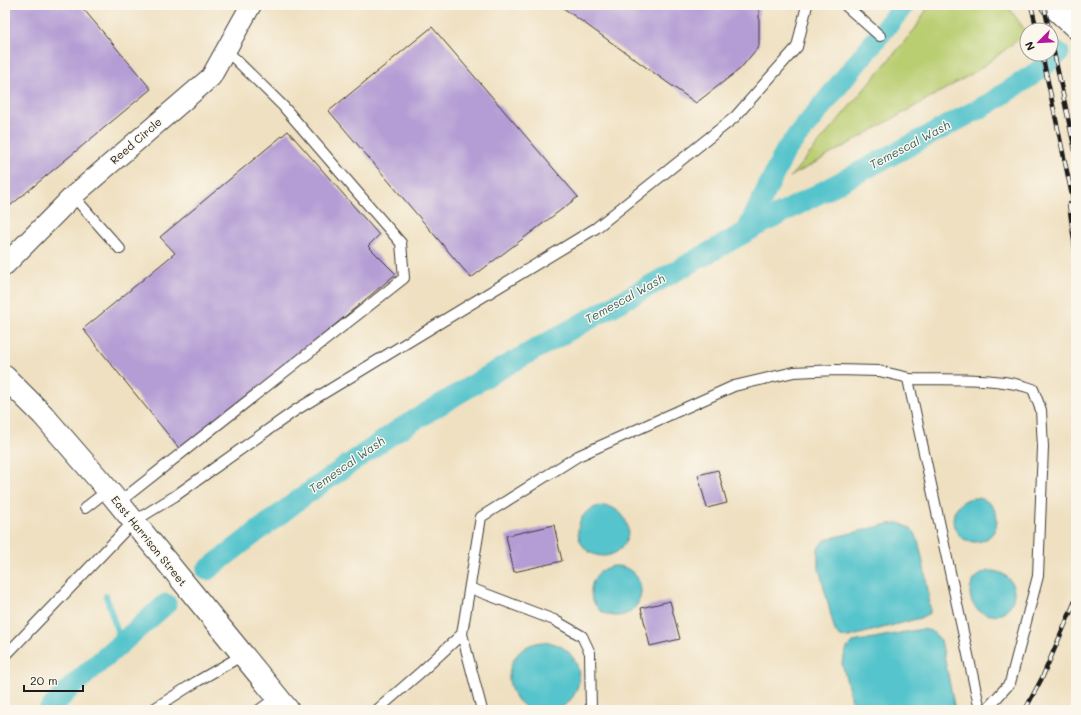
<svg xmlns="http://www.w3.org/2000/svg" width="1081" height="715" font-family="Mali,sans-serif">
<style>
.green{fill:#b9cd71;stroke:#6a7446}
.water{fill:#57c4cc;stroke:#3a7074}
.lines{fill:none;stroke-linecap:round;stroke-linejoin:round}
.stream{stroke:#57c4cc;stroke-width:6}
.canal{stroke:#57c4cc;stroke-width:21}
.building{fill:#b49cd4}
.lane-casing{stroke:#3c3935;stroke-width:12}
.street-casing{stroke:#3c3935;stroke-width:22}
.secondary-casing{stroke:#3c3935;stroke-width:24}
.highway-casing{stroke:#3c3935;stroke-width:24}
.lane{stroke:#fff;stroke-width:10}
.street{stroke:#fff;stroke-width:20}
.secondary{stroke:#fff;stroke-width:22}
.highway{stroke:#fff;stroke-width:22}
.rail-casing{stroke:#1c1c1c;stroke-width:4.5}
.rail{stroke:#fbf7ec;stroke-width:3;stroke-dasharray:9;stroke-linecap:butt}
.labels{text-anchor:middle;stroke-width:3;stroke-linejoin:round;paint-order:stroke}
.street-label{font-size:11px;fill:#1c1c1c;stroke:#fbf7ec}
.water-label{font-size:12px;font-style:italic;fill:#345f62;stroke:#fbf7ec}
</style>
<rect width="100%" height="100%" fill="#fbf7ec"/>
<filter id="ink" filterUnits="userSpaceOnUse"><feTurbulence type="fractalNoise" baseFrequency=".025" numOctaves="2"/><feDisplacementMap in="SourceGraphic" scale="8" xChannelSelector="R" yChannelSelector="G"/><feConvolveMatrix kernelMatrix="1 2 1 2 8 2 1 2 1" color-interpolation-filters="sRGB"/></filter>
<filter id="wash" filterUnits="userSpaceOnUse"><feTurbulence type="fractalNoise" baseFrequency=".012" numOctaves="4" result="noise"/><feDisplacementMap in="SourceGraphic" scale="16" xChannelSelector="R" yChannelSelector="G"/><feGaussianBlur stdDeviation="0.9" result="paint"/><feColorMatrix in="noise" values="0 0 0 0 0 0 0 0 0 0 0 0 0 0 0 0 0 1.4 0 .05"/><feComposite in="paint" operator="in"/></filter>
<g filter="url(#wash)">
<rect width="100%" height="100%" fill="#efe0c1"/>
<path class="green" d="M929,5H1007L1027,33L977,71L790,177L915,29Z"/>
<g class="water">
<circle cx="975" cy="520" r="22"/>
<circle cx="603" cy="531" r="25"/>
<path d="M899,523C906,526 911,528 915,533C920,541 931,602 930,613L920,618L849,637L840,636L835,631L818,564V548L824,541L831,538L889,524Z"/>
<circle cx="616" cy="591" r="25"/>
<circle cx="992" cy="593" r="22"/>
<path d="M922,629L932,631L941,640L955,710H854L842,663L847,648L853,642Z"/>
<circle cx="544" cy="677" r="35"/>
</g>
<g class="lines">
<path class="stream" d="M106,596L121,643"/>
<g class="canal">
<path d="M746,232L786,150L904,5"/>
<path d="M207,570L305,495L398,430L491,374L746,232L990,103L1037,72L1059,53"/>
<path d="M49,710L71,687L166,604"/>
</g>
</g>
<g id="blocks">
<g class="building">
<path d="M10,5H80L151,89L5,210V10Z"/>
<path d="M559,5H759V46L740,69L696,103Z"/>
<path d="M432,27L578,197L471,278L329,111Z"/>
<path d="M288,131L379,235L368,246L396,274L182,452L83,329L175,253L160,237Z"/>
<path d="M718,470L727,503L707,508L698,475Z"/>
<path d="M554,525L562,561L514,572L506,536Z"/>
<path d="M670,601L680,639L650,646L641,608Z"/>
</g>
</g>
</g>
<g filter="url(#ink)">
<use href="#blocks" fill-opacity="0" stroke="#3c3935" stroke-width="1"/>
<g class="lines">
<g class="lane-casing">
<g id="lane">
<path d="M845,5L880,36"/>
<path d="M73,196L120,249"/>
<path d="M908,379C946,380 998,376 1033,389L1041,410L1043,447L1038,576L1010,683L986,710"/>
<path d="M118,503L404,278L401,243L283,106L226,50"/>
<path d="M85,508L108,490"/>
<path d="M470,588L554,620L582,636L590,653L591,710"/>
<path d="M462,634L482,710"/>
<path d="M5,656L133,522L175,496L296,410L596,228L735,117L797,47L807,5"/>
<path d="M152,710L196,682L243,655"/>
<path d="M259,710L277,697"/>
<path d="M377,710L422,671L462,634L481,517L578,456L734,386L794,372L836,370L879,371L905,377L908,379L980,710"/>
</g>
</g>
<g class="street-casing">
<path id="street" d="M5,265L73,196L211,77L251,5"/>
</g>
<g class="secondary-casing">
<path id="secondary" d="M5,377L43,415L108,490L288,710"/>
</g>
<g class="highway-casing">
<path id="highway" d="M1051,5L1076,28"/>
</g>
<use href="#lane" class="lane"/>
<use href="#street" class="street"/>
<use href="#secondary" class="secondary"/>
<use href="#highway" class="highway"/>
<g class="rail-casing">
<g id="rail">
<path d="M1031,5L1037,30"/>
<path d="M1044,5L1049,30"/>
<path d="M1051,39L1076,155"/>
<path d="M1042,54L1076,214"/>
<path d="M1069,204L1076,255"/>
<path d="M1025,710L1042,678L1076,599"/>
</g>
</g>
<use href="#rail" class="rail"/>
</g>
</g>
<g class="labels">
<g class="street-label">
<text transform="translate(136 141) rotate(-41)" y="4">Reed Circle</text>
<text transform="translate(149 541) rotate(51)" y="4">East Harrison Street</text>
</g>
<g class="water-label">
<text transform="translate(910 145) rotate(-28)" y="4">Temescal Wash</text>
<text transform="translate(625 299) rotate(-29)" y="4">Temescal Wash</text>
<text transform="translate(347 465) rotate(-35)" y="4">Temescal Wash</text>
</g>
</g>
<rect width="1081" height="715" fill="none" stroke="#fbf7ec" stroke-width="20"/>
<g transform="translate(1039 42) rotate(246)"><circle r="19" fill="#fbf7ec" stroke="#a29f99"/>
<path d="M0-3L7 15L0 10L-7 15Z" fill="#b5179e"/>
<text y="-6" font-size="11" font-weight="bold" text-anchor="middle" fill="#1c1c1c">N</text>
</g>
<path d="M24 685v6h59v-6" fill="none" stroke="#1c1c1c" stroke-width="2"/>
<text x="30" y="685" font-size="12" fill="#1c1c1c" stroke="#fbf7ec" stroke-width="3" paint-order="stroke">20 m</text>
</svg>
